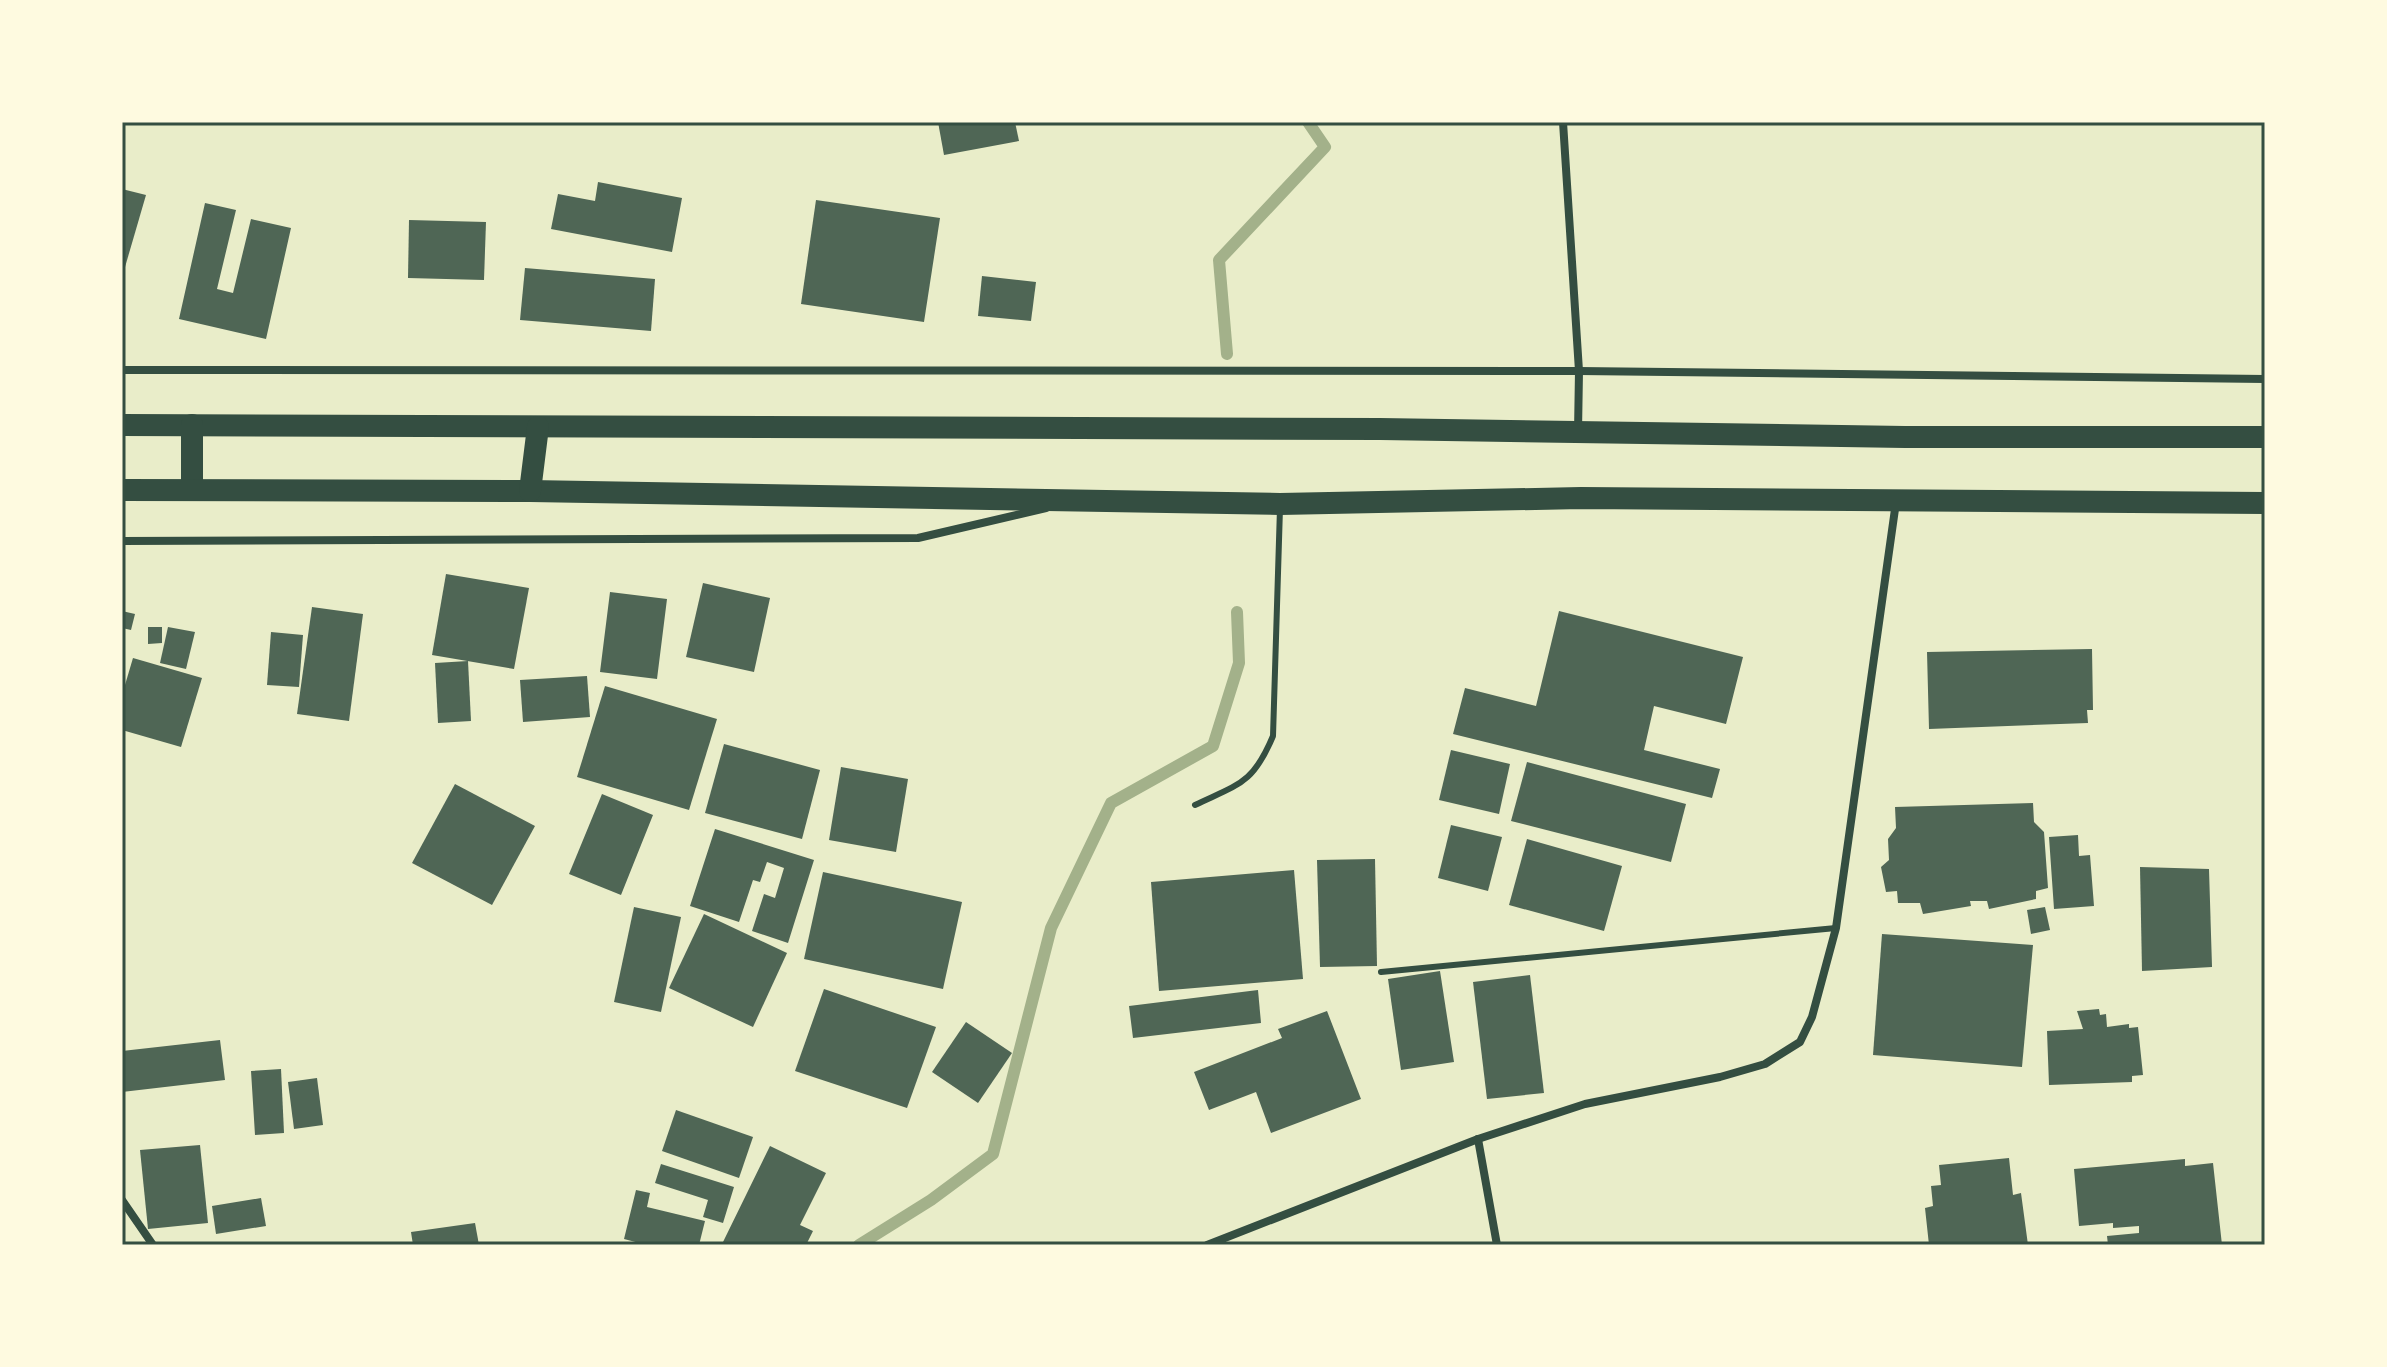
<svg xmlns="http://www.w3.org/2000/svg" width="2387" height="1367" font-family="Inter,sans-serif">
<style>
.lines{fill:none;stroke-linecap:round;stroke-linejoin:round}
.stream{stroke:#a3b18a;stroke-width:12}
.building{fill:#4f6655}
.service{stroke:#344e41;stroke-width:6}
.minor{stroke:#344e41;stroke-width:8}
.trunk{stroke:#344e41;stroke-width:22}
.neatline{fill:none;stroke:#344e41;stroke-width:3}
</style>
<rect width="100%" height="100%" fill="#e9edc9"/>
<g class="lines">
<g class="stream">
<path d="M1227,354L1219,260L1325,147L1308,122"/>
<path d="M859,1245L931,1200L993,1154L1051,928L1111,803L1213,746L1239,663L1237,612"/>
</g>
</g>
<g class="building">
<path d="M938,122H1015L1019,141L944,155Z"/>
<path d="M598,182L682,198L672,252L551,229L558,194L595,201Z"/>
<path d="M122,189L146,195L123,274H122Z"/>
<path d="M816,200L940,218L924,322L801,304Z"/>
<path d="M205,203L236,210L217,289L233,293L251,219L291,228L266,339L179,319Z"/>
<path d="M409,220L486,222L484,280L408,278Z"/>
<path d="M525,268L655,279L651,331L520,320Z"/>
<path d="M982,276L1036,282L1031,321L978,316Z"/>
<path d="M446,574L529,588L514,669L432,655Z"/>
<path d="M703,583L770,598L754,672L686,657Z"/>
<path d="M610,592L667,599L657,679L600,672Z"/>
<path d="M312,607L363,614L349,721L297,714Z"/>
<path d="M122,611L135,614L131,630L122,628Z"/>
<path d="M1559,611L1743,657L1726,724L1654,706L1644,750L1720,769L1712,798L1453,734L1465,688L1536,706Z"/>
<path d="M148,627H162V643L148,644Z"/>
<path d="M168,627L195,632L186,669L160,663Z"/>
<path d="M271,632L303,635L299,687L267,685Z"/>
<path d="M2092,649L2093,710H2087L2088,723L1929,729L1927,652Z"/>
<path d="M133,658L202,678L181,747L122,730V695Z"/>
<path d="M468,661L471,721L438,723L435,663Z"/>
<path d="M587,676L590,717L523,722L520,680Z"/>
<path d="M605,686L717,719L689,810L577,777Z"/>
<path d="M724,744L820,770L802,839L705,813Z"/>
<path d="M1451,750L1510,764L1499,814L1439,800Z"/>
<path d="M1527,762L1686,804L1671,862L1511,821Z"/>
<path d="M841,767L908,779L896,852L829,840Z"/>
<path d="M455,784L535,826L492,905L412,863Z"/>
<path d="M602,794L653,815L621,895L569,874Z"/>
<path d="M2033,803L2034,822L2044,832L2048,888L2036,891V899L1989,909L1987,901H1970L1971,906L1923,914L1920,903H1898L1897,891L1886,892L1881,867L1889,860L1888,839L1896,828L1895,807Z"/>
<path d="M1451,825L1502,837L1488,891L1438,878Z"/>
<path d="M715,829L814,860L788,943L752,931L764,894L775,898L784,868L767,862L760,882L753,880L739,922L690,906Z"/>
<path d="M2078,835L2079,856L2090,855L2094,906L2054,909L2049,837Z"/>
<path d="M1527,839L1622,866L1604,931L1509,905Z"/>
<path d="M1375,859L1377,966L1320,967L1317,860Z"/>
<path d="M2140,867L2209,869L2212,967L2142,971Z"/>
<path d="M1294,870L1303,979L1159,991L1151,882Z"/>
<path d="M823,872L962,902L943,989L804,959Z"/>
<path d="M634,907L681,917L661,1012L614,1002Z"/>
<path d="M2045,907L2050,930L2031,934L2027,910Z"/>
<path d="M704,914L787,953L753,1027L669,988Z"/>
<path d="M1882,934L2033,945L2022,1067L1873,1055Z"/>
<path d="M1440,971L1454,1062L1401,1070L1388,979Z"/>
<path d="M1530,975L1544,1093L1487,1099L1473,982Z"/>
<path d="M824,989L936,1027L907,1108L795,1071Z"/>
<path d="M1258,990L1261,1023L1133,1038L1129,1006Z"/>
<path d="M2099,1009L2100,1015L2106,1014L2107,1027L2129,1024V1028L2138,1027L2143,1075L2132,1076V1082L2049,1085L2047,1031L2083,1029L2077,1011Z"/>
<path d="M1327,1011L1361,1099L1271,1133L1256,1092L1209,1110L1194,1072L1282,1038L1278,1029Z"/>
<path d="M966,1022L1012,1053L978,1103L932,1072Z"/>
<path d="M220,1040L225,1080L122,1092V1051Z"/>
<path d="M281,1069L284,1133L255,1135L251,1071Z"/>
<path d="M317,1078L323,1125L294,1129L288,1082Z"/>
<path d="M676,1110L753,1137L739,1178L662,1151Z"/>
<path d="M200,1145L208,1223L148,1229L140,1150Z"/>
<path d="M770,1146L826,1173L800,1225L813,1231L806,1245H729L723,1242Z"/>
<path d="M2009,1158L2013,1195L2021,1193L2028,1245H1929L1925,1208L1933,1206L1931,1186L1941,1185L1939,1165Z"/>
<path d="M2185,1159V1166L2213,1163L2222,1245H2108L2107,1236L2139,1233V1226L2113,1228V1223L2079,1226L2074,1169Z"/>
<path d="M661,1164L734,1187L723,1223L703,1217L708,1200L655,1183Z"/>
<path d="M636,1190L650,1193L647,1207L705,1221L699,1245H647L624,1239Z"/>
<path d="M261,1198L266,1226L216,1234L212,1206Z"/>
<path d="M475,1223L479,1245H413L411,1232Z"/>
</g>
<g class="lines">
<g class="service">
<path d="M1195,805C1239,784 1253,784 1273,736L1280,508"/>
<path d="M1381,972L1836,928"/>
</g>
<g class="minor">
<path d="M1563,122L1579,371L1578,432"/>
<path d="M122,370L1579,371L2265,379"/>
<path d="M122,541L918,538L1046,508"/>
<path d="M1478,1139L1497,1245"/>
<path d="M122,1200L153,1245"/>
<path d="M1207,1245L1478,1139L1585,1104L1720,1077L1765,1064L1800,1042L1812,1017L1836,928L1896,502"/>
</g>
<g class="trunk">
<path d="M122,425L1380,429L1905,437H2265"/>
<path d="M192,425V490"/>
<path d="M122,490L530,491L1280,504L1581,498L2265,503"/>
<path d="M530,491L538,427"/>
</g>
</g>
<rect width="2387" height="1367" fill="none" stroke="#fefae0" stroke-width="248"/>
<rect x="124" y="124" width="2139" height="1119" class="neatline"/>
</svg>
